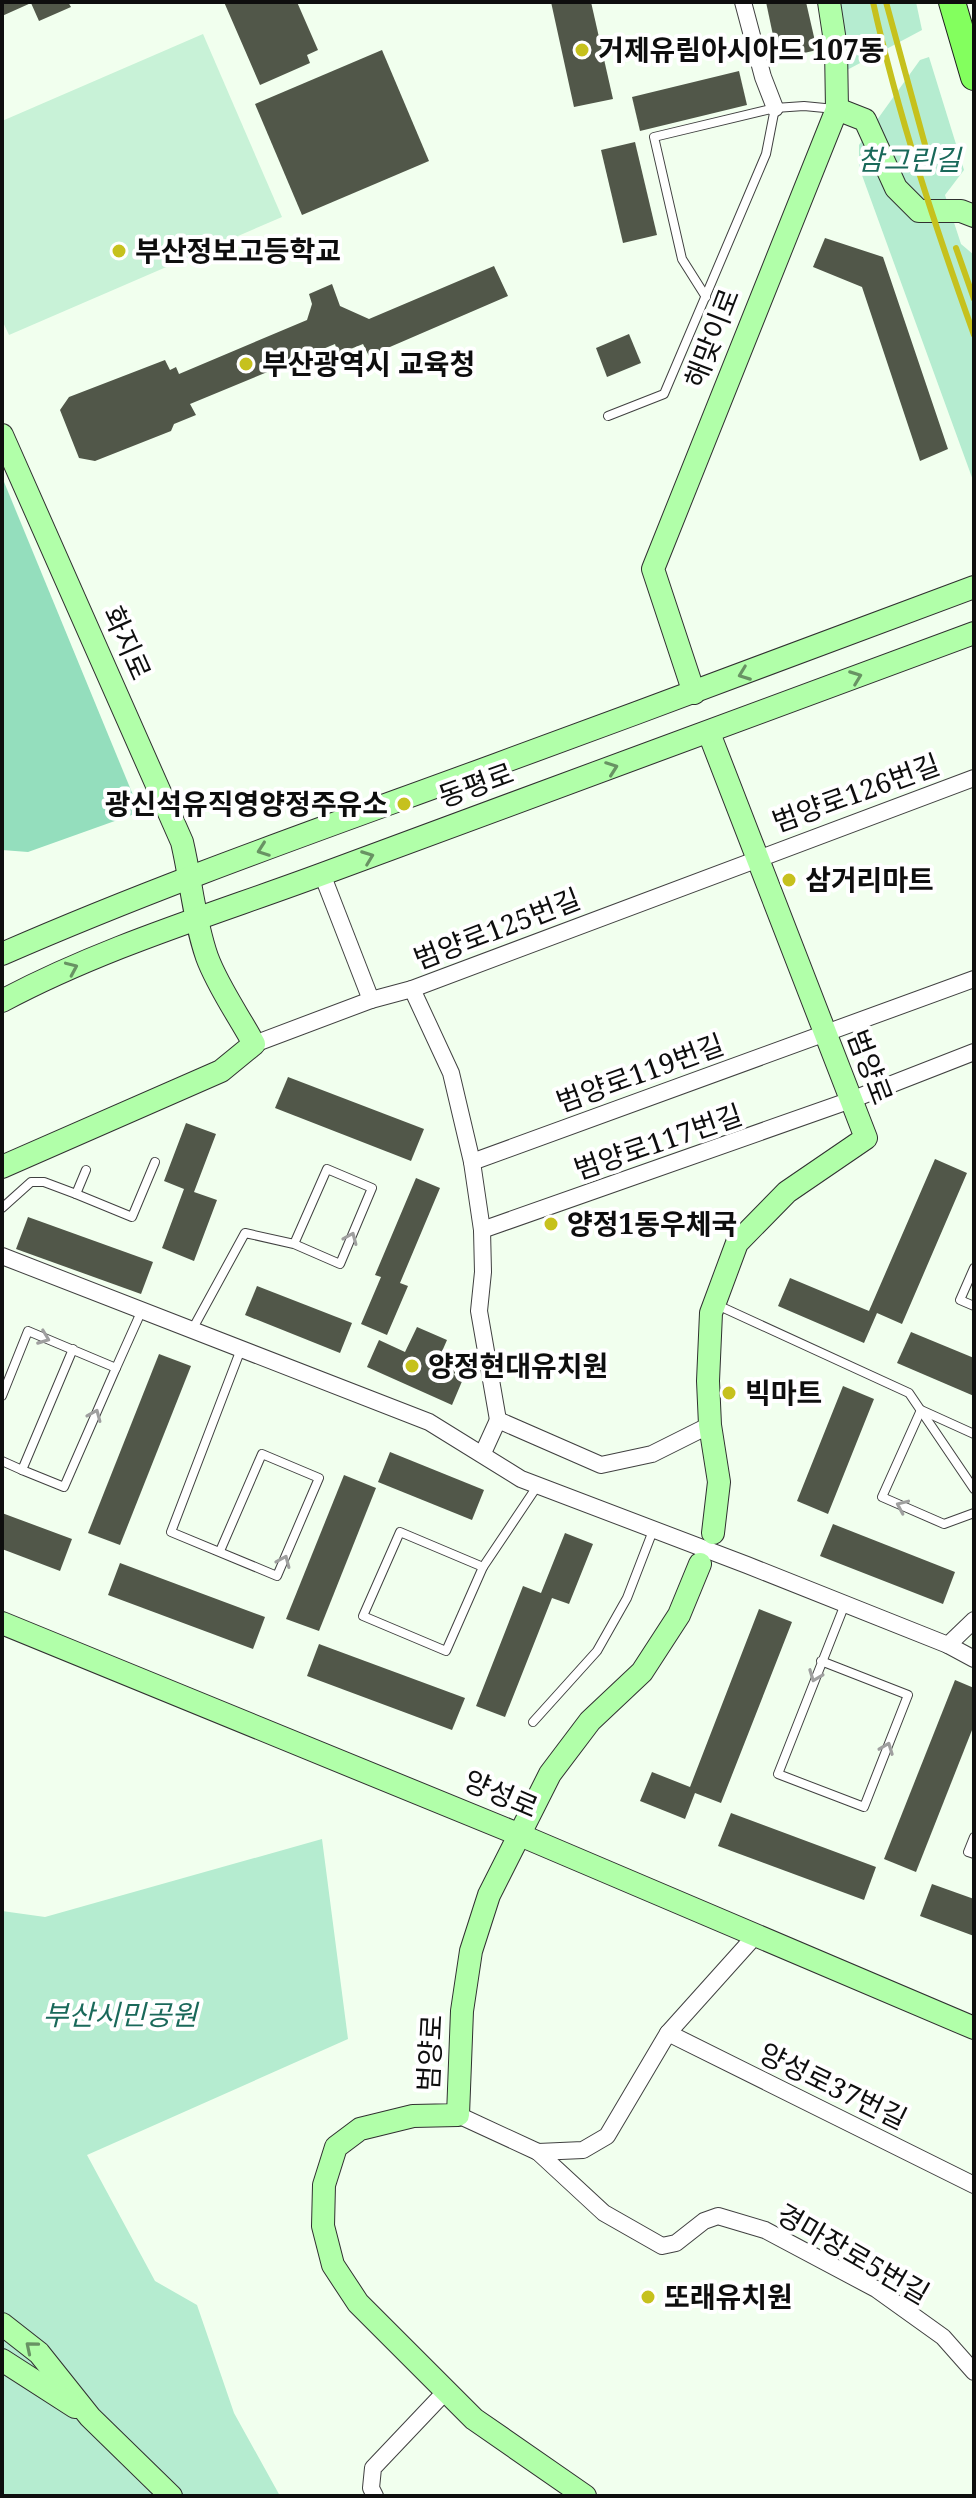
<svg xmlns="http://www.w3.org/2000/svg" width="976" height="2498" font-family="'Noto Serif','Noto Sans KR',serif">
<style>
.green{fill:#b5ecd0}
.forest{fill:#94debd}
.pitch{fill:#c8f2d7}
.building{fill:#515749}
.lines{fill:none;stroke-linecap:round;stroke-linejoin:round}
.lane-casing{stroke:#414141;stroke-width:10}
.street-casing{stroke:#414141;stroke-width:18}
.secondary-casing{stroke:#303030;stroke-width:24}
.primary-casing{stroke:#1f1f1f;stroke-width:28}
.lane{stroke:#fff;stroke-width:8}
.street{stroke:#fff;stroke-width:16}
.secondary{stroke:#b1ffa9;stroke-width:22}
.primary{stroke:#83ff5e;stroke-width:26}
.rail{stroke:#c6c11d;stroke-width:6}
.oneway{stroke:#689363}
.oneway2{stroke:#9f9f9f}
.poi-dot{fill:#c6c11d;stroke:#fff;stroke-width:3}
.labels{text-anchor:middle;stroke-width:8;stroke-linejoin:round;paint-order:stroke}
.poi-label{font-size:28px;font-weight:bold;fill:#0e0e0e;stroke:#fff;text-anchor:start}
.park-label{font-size:28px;font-style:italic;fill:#1a695a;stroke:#fff}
.street-label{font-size:28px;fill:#0e0e0e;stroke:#fff}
</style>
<rect width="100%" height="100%" fill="#f1ffee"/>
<g class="green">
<path d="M838,2H916L922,30L847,70Z"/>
<path d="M929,57L964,170L945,195L961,244L974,255V483L859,167V145L920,60Z"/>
<path d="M322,1839L348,2039L87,2155L155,2281L197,2305L234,2413L280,2496H2V1911L45,1917Z"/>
</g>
<path class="forest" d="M2,477L140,812L28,852L2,850Z"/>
<path class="pitch" d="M203,34L282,217L9,335L2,320V121Z"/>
<g class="building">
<path d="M2,2H68L71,7L39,21L31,3L2,16Z"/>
<path d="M224,2H297L318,50L307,55L310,63L260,85Z"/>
<path d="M551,2H591L613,99L574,107Z"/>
<path d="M766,2H806L817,50L778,59Z"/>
<path d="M382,50L429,161L302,215L255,104Z"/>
<path d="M739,71L747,105L640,131L632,97Z"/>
<path d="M635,142L657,235L623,243L601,150Z"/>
<path d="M825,238L883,257L948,449L920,461L862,287L813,267Z"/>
<path d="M494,266L508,296L369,356L363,344L338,354L335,344L190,404L196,415L174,424L171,431L95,461L79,458L60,410L69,397L165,360L170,370L176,367L179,374L307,320L312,304L309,294L332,284L340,306L369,319Z"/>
<path d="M629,334L641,363L607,377L596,348Z"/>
<path d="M288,1077L424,1129L411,1161L275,1108Z"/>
<path d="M186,1123L216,1134L194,1192L217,1200L194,1261L162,1248L184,1189L164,1181Z"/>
<path d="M935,1159L967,1173L902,1324L877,1313L864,1343L778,1306L790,1278L869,1311Z"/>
<path d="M416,1178L440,1188L400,1283L408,1286L387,1335L361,1324L381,1277L375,1275Z"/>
<path d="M28,1217L153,1262L141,1294L16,1249Z"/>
<path d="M257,1286L352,1323L340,1353L245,1315Z"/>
<path d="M417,1327L447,1340L440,1356L458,1365L454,1375L463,1379L452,1405L367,1367L379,1340L405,1352Z"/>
<path d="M911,1332L974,1358V1396L897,1363Z"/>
<path d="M159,1354L191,1366L120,1545L88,1533Z"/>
<path d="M843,1386L874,1399L828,1514L797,1501Z"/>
<path d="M390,1452L484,1490L472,1520L378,1482Z"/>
<path d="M344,1475L376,1488L319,1631L286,1619Z"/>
<path d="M2,1513L72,1539L60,1571L2,1549Z"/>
<path d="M833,1524L955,1572L943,1604L820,1556Z"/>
<path d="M565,1533L593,1544L569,1604L552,1598L505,1717L476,1706L523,1586L541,1593Z"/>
<path d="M120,1563L265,1617L253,1649L108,1595Z"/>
<path d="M759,1609L792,1622L721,1803L695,1793L685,1819L640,1801L652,1772L690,1787Z"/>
<path d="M319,1644L465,1698L452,1730L307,1676Z"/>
<path d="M955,1680L974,1688V1725L916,1872L884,1859Z"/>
<path d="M731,1813L876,1867L864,1900L718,1846Z"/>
<path d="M932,1884L974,1899V1936L920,1916Z"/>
</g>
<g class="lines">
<g class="lane-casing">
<g id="lane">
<path d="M706,297L682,259L654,137L775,108"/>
<path d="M608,416L664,394L766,154L775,108L804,106L835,109"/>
<path d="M76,1194L132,1217L155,1162"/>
<path d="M2,1208L31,1182H44L76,1194L86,1170"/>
<path d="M974,1268L960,1300L974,1306"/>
<path d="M715,1304L909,1393L974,1489"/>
<path d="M192,1330L245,1233L294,1244L340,1264L372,1188L327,1169L294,1244"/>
<path d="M116,1368L142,1310"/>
<path d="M2,1396L28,1331L116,1368L64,1487L22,1470L73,1349"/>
<path d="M974,1434L921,1410L882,1497L944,1524L974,1513"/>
<path d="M2,1461L22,1470"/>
<path d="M400,1532L483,1567L446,1651L363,1616Z"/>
<path d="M220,1551L262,1454L319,1478L277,1576L171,1532L241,1349"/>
<path d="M483,1567L538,1485"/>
<path d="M821,1661L908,1695L864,1807L778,1774L845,1604"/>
<path d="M533,1722L597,1651L627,1598L654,1528"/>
<path d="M974,1837L968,1852L974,1854"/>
</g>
</g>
<g class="street-casing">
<g id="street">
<path d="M743,2L763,77L775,108"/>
<path d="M322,874L371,1000"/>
<path d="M412,989L451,1073L472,1162L482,1230L483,1272L479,1311L498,1420L601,1465L652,1454L710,1425"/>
<path d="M254,1044L371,1000L412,989L974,778"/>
<path d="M472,1162L974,979"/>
<path d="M482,1230L851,1100L974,1052"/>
<path d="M2,1256L429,1422L521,1479L747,1565L948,1645L974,1620"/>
<path d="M483,1453L498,1420"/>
<path d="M948,1645L974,1659"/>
<path d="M668,2033L974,2185"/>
<path d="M458,2115L538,2152L583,2150L607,2136L668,2033L756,1935"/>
<path d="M538,2152L604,2213L662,2246L676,2243L704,2221L718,2216L765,2230L876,2289L943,2337L974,2372"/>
<path d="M375,2496L371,2488L373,2468L446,2391"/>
</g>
</g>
<g class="secondary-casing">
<g id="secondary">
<path d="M837,109L865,120L896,188L919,211H961L974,216"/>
<path d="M2,435L182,842C191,880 194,920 207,957C218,987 239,1016 254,1044L221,1071L2,1167"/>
<path d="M694,693L653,569L837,109L836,48L829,2"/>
<path d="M709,733L866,1138L787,1192L737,1243L711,1313L708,1381L710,1425L719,1482L713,1533"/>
<path d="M2,954C164,883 332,825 498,764C657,706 815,646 974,587"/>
<path d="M2,1001C105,946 218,913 328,872C543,791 759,714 974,633"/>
<path d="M2,1623L520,1835L974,2028"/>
<path d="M2,2324L39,2353L90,2417L171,2496"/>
<path d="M2,2360L75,2407"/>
<path d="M585,2496L474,2419L358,2303L333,2265L323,2226L324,2185L336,2147L360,2129L413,2116L458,2115L462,2011L471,1951L489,1895L550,1774L590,1721L642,1672L679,1615L700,1564"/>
</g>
</g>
<g class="primary-casing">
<path id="primary" d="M952,2L974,77"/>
</g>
<use href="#lane" class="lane"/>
<use href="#street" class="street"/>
<use href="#secondary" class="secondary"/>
<use href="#primary" class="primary"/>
<g class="rail">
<path d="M873,2C898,115 935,226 974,335"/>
<path d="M886,2L927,152"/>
<path d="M956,248L974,299"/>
</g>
</g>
<defs><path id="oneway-chevron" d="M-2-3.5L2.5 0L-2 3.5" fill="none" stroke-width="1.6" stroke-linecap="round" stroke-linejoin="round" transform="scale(2)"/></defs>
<g class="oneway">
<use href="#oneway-chevron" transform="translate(744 674) rotate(159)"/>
<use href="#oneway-chevron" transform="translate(856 677) rotate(-21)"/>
<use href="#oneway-chevron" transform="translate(612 768) rotate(-20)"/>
<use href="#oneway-chevron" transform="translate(263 850) rotate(160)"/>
<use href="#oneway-chevron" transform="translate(368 857) rotate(-21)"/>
<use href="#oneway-chevron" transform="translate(72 968) rotate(-24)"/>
<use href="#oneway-chevron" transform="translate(31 2347) rotate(-140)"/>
</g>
<g class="oneway2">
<use href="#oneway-chevron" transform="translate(351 1238) rotate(-67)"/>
<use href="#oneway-chevron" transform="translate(44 1338) rotate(21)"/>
<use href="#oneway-chevron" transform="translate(95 1415) rotate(-67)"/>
<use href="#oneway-chevron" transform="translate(902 1506) rotate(-156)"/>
<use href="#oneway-chevron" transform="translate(284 1561) rotate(-67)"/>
<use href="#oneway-chevron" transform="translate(815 1676) rotate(111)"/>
<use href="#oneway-chevron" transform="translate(887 1748) rotate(-69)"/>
</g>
<g class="poi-dot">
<circle cx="582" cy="50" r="8"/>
<circle cx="119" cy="251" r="8"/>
<circle cx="246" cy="364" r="8"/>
<circle cx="404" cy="804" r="8"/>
<circle cx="789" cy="880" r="8"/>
<circle cx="551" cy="1224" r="8"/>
<circle cx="412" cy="1366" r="8"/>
<circle cx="729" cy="1393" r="8"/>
<circle cx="648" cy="2297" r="8"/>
</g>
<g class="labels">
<g class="poi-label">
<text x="598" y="60">거제유림아시아드 107동</text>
<text x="135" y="261">부산정보고등학교</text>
<text x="262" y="374">부산광역시 교육청</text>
<text x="388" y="814" text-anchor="end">광신석유직영양정주유소</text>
<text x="805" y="890">삼거리마트</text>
<text x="567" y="1234">양정1동우체국</text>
<text x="428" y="1376">양정현대유치원</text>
<text x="745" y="1403">빅마트</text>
<text x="664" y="2307">또래유치원</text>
</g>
<g class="park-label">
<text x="909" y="170">참그린길</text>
<text x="120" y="2025">부산시민공원</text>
</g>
<g class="street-label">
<text transform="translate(712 338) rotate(-69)" y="10">해맞이로</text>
<text transform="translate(127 643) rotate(66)" y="10">화지로</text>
<text transform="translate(476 785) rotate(-20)" y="10">동평로</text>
<text transform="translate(856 793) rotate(-20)" y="10">범양로126번길</text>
<text transform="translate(497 929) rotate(-21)" y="10">범양로125번길</text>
<text transform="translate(870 1067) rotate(69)" y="10">범양로</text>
<text transform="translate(640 1073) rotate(-20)" y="10">범양로119번길</text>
<text transform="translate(658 1142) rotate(-19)" y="10">범양로117번길</text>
<text transform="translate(501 1794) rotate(23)" y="10">양성로</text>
<text transform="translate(430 2053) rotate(-87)" y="10">범양로</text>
<text transform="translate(833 2086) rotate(26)" y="10">양성로37번길</text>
<text transform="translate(853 2254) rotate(30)" y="10">경마장로5번길</text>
</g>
</g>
<rect width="976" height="2498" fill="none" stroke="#0e0e0e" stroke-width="8"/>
</svg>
